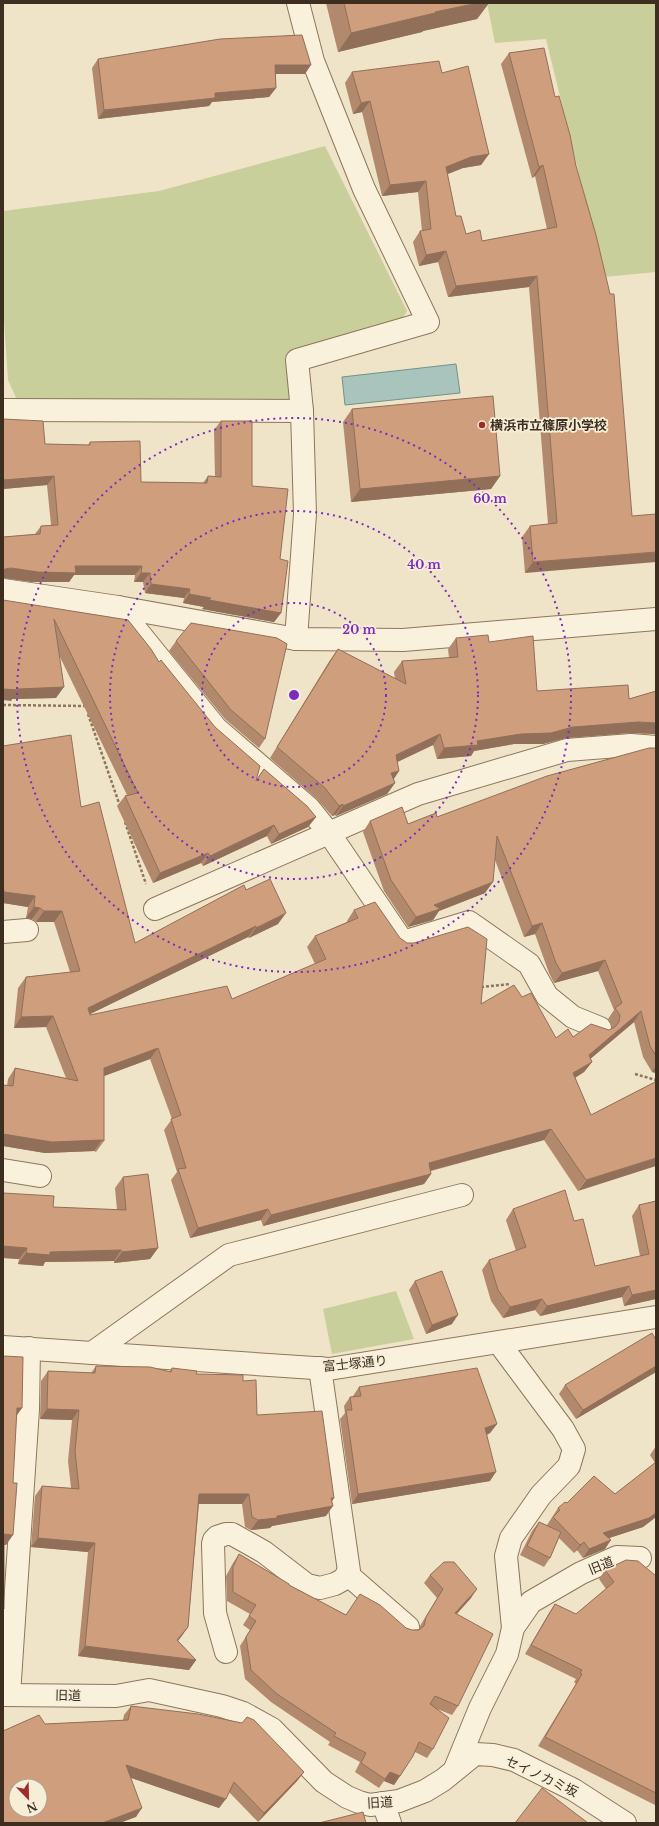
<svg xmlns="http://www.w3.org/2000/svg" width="659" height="1826" font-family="'Libre Baskerville','Noto Sans JP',serif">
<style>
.green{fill:#c9cf9b}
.water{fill:#a9c4bc;stroke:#6f938a}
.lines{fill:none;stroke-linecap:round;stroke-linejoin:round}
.minor-casing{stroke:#8d765c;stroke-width:24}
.path{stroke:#8d765c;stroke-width:2.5;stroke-dasharray:3 2;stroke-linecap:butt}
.minor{stroke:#faf1dc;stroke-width:22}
.wall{fill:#b2896c}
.shaded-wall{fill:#916f58}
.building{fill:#cf9f7d;stroke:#916f58;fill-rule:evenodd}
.ring{fill:none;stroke:#7b2cbf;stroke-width:2;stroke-dasharray:2 4}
.poi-dot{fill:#9e2a2b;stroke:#f7eed8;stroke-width:1.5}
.labels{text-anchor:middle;stroke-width:3.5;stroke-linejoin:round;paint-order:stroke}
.poi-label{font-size:13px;font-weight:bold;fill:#3d2e20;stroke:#f7eed8;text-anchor:start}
.street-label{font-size:13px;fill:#3d2e20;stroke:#f7eed8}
.centre{fill:#7b2cbf;stroke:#f7eed8;stroke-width:2}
.ring-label{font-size:12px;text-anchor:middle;font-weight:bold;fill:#7b2cbf;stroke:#f7eed8;stroke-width:3.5;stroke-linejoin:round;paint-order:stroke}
</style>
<rect width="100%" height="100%" fill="#f0e4c8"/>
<g class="green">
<path d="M487,3H656V272L604,277L546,39L495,43Z"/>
<path d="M325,146L407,311L401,321L288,354L293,404L16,398L8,380L3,306V211L159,191Z"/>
<path d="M396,1291L414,1339L332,1354L323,1309Z"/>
</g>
<path class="water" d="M456,364L460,393L345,405L342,377Z"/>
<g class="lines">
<g class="minor-casing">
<g id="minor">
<path d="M3,410L302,411"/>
<path d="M3,590L118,607L296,639L403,640L656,619"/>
<path d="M118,607L216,728L309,808L329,833L403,942L469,922L529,964L547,996L573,1017L600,1028"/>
<path d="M296,639L305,514L302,411L297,360L428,322L364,189L313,61L298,3"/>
<path d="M155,909L418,794L567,750L631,745L656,747"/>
<path d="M3,932L27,930"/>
<path d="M3,1170L40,1176"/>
<path d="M499,1343L563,1429L574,1449L569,1466L541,1495L511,1538L506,1556L513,1628"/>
<path d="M3,1347L329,1369L656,1317"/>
<path d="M92,1353L229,1255L462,1195"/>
<path d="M347,1574L408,1627"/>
<path d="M226,1652L215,1613L213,1544L214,1540L217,1537L226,1534H232L264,1552L307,1585L320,1588L335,1584L344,1579L349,1571L320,1368"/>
<path d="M3,1695L116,1696L149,1690L222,1706L243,1713L272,1729L324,1782L347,1797L359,1802L370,1805L399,1801L425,1791L443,1780L475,1754L493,1755L514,1760L574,1790L625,1823"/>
<path d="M9,1695L28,1409L29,1348"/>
<path d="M455,1769L480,1708L507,1654L513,1628L531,1602L581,1573L617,1557L640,1558"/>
<path d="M383,1803L390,1823"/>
</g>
</g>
<g class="path">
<path d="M3,705L85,706"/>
<path d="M88,714L120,806"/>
<path d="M125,822L146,884"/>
<path d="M481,987L510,984"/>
<path d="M635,1074L656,1080"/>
</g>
<use href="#minor" class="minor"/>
</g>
<g class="wall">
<path d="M326,3H489L477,19L423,31L422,32L338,52Z"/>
<path d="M544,48L632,516L525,573L522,537L530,526L548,524L529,287L448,297L438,262L419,266L413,242L420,231H422L418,192L382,196L362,112L353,114L345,83L352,72L442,73L489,154L481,165L463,168L447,174L456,216L466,234L482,241L547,229L535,176L532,178L501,64L509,53Z"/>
<path d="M98,59L305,74H276V88L269,97L212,102L209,106L98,119L92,68Z"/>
<path d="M352,409L500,476L491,489L351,502L343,422Z"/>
<path d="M3,419L45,444L88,445L90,442L141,482L203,483L208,476L215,477L214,430L221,421L252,486L280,559L281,613L274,622L202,609L204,607L183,603L184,598L145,593L143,582H134L135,575H74L69,582H32L3,578V537L35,534L41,526L51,525L47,485L3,489Z"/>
<path d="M3,600L159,662L257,779L264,769L316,817L308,827L271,844L267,836L203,866L201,863L153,883L117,806L125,796L127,795L59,655L56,698L12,699L11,701Z"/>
<path d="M456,638L489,642L537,691L629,699L656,691V734L630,733L566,738L543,744H514L474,751L471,756L437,759L433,745L397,762L399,771L393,779L395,783L387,794L336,816L335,815L332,816L317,799L270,758L330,660L338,649L395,679L394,672L402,661L449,658L448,649Z"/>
<path d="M176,641L265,739L259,748L225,719L169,651Z"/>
<path d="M3,746L81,807L135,943L246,890L278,924L249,938L248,937L90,1014V1015L232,999L315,964L307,947L315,936L347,922V921L354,910L400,938L481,1004L522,997L556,1038L573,1037L609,1030L612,1028V1026L608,1019L614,1010L598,971L554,983L549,973L535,934L524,937L495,860L485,893L439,911L433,920L408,927L384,891L363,832L370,821L408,824L437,817L656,748V1073L652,1072L643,1057L634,1022L590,1059L592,1062L584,1072L575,1078L591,1115L655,1082L578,1191L544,1140L431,1171V1174L424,1184L263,1226L261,1220L190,1238L171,1180L177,1172L164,1130L172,1119L150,1059L104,1076V1141L96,1152L94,1151L45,1153L3,1146V1085L7,1086L8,1079L15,1068L66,1078L46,1027L14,1028L18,988L26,977L70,972L54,922H36L32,919L26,918L28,907L3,903Z"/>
<path d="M123,1177L158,1248L150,1259L114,1263V1261L45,1262L43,1266L18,1264L19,1259L3,1258V1193L53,1207L117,1210L115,1188Z"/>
<path d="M656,1201V1299L624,1306L622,1297L540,1316L535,1310L503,1318L491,1301L482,1270L489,1260L516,1251L506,1220L513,1209L574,1221L595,1266L640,1256L632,1216L639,1205Z"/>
<path d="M415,1281L452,1324L426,1334L409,1290Z"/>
<path d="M656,1340V1372L576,1419L559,1394L565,1385Z"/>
<path d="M96,1366L169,1372L172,1368L196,1374L243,1381L257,1415L334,1498L332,1501L326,1516L272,1526L270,1528L251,1530L245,1527L242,1504H199L188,1627L178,1641L196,1660L189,1670L78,1656L88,1552L31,1547L35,1496L42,1486L71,1488L68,1461L72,1420L40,1419L41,1381L48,1371L91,1373Z"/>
<path d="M359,1387L497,1424L490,1433L487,1435L490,1481L352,1504L340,1419L345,1413L344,1406L350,1397H353V1396Z"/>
<path d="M656,1446V1517L643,1527L609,1538L605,1549L583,1558L577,1550L574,1553L559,1538L550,1558L544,1567L520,1555L532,1531L539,1522L547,1525L558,1508L567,1503L615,1494L655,1463L650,1455Z"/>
<path d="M239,1554L289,1585L346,1615L406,1628L412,1630L419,1629L420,1626L437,1598L424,1583L430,1575L471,1598L457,1614L458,1706L452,1715L437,1709L433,1749L427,1758L415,1752L400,1776L394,1785L384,1781L379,1788L355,1772L360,1762L328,1745L330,1742L271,1702L245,1679L240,1646L250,1630L243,1625L250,1614L227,1601L226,1576L233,1563Z"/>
<path d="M605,1570L656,1576V1804L655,1805L538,1746L576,1684L574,1682L576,1679L525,1654L549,1613L555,1604L576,1614L606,1589L599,1579Z"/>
<path d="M131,1706L304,1772L297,1781L258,1822L229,1792L219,1808L131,1778L136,1817L45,1724L123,1720L124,1715Z"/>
</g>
<g class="shaded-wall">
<path d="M478,3H489L477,19L423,31L422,32L338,52L351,33L435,12Z"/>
<path d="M275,65H311L305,74H269Z"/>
<path d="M276,88L269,97L212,102L209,106L98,119L104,110L215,93Z"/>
<path d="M370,101L362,112L353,114L361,103Z"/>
<path d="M489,154L481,165L463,168L438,178L446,167L471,157Z"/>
<path d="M543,165L535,176L532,178L539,167Z"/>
<path d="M426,181L418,192L382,196L390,185Z"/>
<path d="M446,251L438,262L419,266L426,255Z"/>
<path d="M537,276L529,287L448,297L456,286Z"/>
<path d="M54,476L47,485L3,489V480Z"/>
<path d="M500,476L491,489L351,502L360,489Z"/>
<path d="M656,552V562L525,573L533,562Z"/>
<path d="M75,566H142L135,575H74L69,582H32L3,578V571L5,569Z"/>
<path d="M141,573H150L143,582H134Z"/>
<path d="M151,584L190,589L184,598L145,593Z"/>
<path d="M189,594L211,598L281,613L274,622L202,609L204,607L183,603Z"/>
<path d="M64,687L56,698L12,699L11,701L3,700V689Z"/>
<path d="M638,722L656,723V734L630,733L566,738L543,744H514L474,751L471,756L437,759L444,748L477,741L521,734L573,727Z"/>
<path d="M440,734L433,745L389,766L396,755Z"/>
<path d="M399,771L392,782L391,773Z"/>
<path d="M395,783L387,794L336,816L343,806Z"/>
<path d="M343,804L335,815L332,816L339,806Z"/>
<path d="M316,817L308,827L271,844L279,834Z"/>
<path d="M274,825L267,836L203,866L210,856Z"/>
<path d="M208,853L201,863L153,883L160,873Z"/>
<path d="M493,882L485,893L439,911L433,920L408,927L416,917L434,905Z"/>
<path d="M3,892H4L35,896L28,907L3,903Z"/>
<path d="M34,907L40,908L32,919L26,918Z"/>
<path d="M44,911H62L54,922H36Z"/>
<path d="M286,913L278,924L249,938L256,928Z"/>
<path d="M542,923L535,934L524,937L532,926Z"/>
<path d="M256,926L248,937L80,1019L88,1008Z"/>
<path d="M605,960L598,971L554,983L562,973Z"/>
<path d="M641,1011L634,1022L582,1066L589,1055Z"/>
<path d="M53,1016L46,1027L14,1028L21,1017Z"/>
<path d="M158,1048L150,1059L96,1079L104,1068Z"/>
<path d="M592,1062L584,1072L565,1084L573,1073Z"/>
<path d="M656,1066V1073L652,1072Z"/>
<path d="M551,1129L544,1140L421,1173L429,1163Z"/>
<path d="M3,1134L102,1140L94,1151L45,1153L3,1146Z"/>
<path d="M656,1158V1166L578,1191L586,1180Z"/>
<path d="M431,1174L424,1184L263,1226L271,1215Z"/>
<path d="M268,1209L261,1220L190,1238L198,1228Z"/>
<path d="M3,1246L27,1248L19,1259L3,1258Z"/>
<path d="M158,1248L150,1259L114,1263L122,1252Z"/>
<path d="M121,1250L114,1261L45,1262L43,1266L18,1264L26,1253L50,1252Z"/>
<path d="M629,1286L622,1297L540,1316L547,1306Z"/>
<path d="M656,1290V1299L624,1306L632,1295Z"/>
<path d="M542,1299L535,1310L503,1318L510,1307Z"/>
<path d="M458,1315L452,1324L426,1334L432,1325Z"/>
<path d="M656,1366V1372L576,1419L583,1410Z"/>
<path d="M17,1408H22L15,1418Z"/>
<path d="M47,1409L79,1410L72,1420L40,1419Z"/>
<path d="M497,1424L490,1433L478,1438L485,1428Z"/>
<path d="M496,1472L490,1481L352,1504L358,1494Z"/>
<path d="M199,1494H249L242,1504H192Z"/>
<path d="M331,1498H334L328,1507L333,1506L326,1516L272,1526L270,1528L251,1530L258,1520L277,1516Z"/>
<path d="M656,1513V1517L643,1527L597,1542L603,1533Z"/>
<path d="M4,1534L13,1535L6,1545H3Z"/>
<path d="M38,1538L95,1543L88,1552L31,1547Z"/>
<path d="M611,1540L605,1549L583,1558L589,1549Z"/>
<path d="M584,1542L577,1550L574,1553L580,1545Z"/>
<path d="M477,1589L471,1598L449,1622L455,1613Z"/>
<path d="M188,1627L181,1637L170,1650L177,1640Z"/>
<path d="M85,1646L196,1660L189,1670L78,1656Z"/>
<path d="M126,1765L226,1799L219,1808L120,1774Z"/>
<path d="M304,1772L297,1781L258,1822L264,1813Z"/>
<path d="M390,1772L400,1776L394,1785L384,1781Z"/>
<path d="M142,1808L136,1817L120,1823H102Z"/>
</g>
<g class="building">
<path d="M344,3H478L435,12V13L351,33Z"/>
<path d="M302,35L311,65H275L276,88L215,93V98L104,110L98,59L220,39Z"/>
<path d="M544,48L555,97L559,96L570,135L576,166L596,235L610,294H614L632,516L656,514V552L533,562L530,526L557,523L537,276L456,286L446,251L426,255L420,231L431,229L426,181L390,185L370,101L361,103L352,72L439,61L442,73L468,66L489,154L471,157L446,167L456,216H461L466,234L480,230L482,241L557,227L543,165L539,167L509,53Z"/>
<path d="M493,396L500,476L360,489L352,409Z"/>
<path d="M3,419L43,421L45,444L90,445V442L140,441L141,482L207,483L208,476L221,477V421H252V486L288,489L280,559L288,561L281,613L209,600L211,598L189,594L190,589L151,584L150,573H141L142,566H75L76,573L38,572L11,568L5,569L3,571V537L40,534L41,526L58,525L54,476L3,480Z"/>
<path d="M3,600L128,620L151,649L159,662L161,660L215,727L260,766L256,781L264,769L307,806L316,817L279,834L274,825L210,856L208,853L160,873L125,796L138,793L54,619L64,687L18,689V690L3,689Z"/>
<path d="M191,623L277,638L287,644L265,739L231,710L176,641Z"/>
<path d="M488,635L489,642L533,636L537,691L628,685L629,699L656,691V723L638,722L573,727L551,733L521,734L477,741L478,745L444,748L440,734L396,755L399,771L391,773L395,783L343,806V804L339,806L325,788L277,747L338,649L406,684L402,661L458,657L456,638Z"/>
<path d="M71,735L81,807L99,802L135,943L244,885L246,890L270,879L286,913L256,928V926L88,1008L90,1015L227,986L232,999L326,959L315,936L358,918L354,910L375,902L400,938L407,943H414L468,927L487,939L481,1004L514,985L522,997L531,993L556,1038L568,1029L573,1037L591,1024L609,1030L615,1027L619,1022L620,1015L615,1008L622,1003L605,960L562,973L556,963L542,923L532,926L497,836L493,882L434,905L440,909L416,917L391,880L370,821L402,807L408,824L436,813L437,817L547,776L649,748H656V1056L650,1046L641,1011L589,1055L592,1062L573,1073L591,1115L655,1082L656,1083V1158L586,1180L551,1129L429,1163L431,1174L271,1215L268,1209L198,1228L178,1169L186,1168L171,1119L181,1115L158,1048L104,1068V1141L102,1140L52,1142L3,1134V1085L13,1086L15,1068L78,1081L53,1016L21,1017L26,977L80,971L62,911H44L40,908L34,907L35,896L4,892L3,886V746Z"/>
<path d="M148,1174L158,1248L122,1252L121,1250L50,1252V1255L26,1253L27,1248L3,1246V1193L54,1196L53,1207L126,1210L123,1177Z"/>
<path d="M565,1190L574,1221L583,1219L595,1266L649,1254L639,1205L656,1201V1290L632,1295L629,1286L547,1306L542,1299L510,1307L498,1290L489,1260L526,1247L513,1209Z"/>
<path d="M442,1271L458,1315L432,1325L415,1281Z"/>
<path d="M652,1333L656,1340V1366L583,1410L565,1385Z"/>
<path d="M3,1356L23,1357L22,1408H17L13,1483H17L13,1535L4,1534V1609H3Z"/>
<path d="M96,1366L150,1367L171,1372L172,1368L197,1371L196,1374L243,1375V1381L256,1380L257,1415L322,1411L334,1498H331L333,1506L277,1516V1518L258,1520L252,1517L249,1494H199L188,1627L177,1640L196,1660L85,1646L95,1543L38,1538L42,1486L79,1489L75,1451L79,1410L47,1409L48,1371L95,1373Z"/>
<path d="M477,1368L497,1424L485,1428L496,1472L358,1494L346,1410H352L350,1397L361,1396L359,1387Z"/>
<path d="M656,1462V1513L649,1518L603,1533L611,1540L589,1549L584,1542L580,1545L553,1517L560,1510L558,1508L565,1502L567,1503L594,1476L615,1494Z"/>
<path d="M539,1522L561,1532L550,1558L527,1546Z"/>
<path d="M239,1554L289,1584V1585L346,1615L360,1594L380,1605L406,1628L412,1630H419L424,1626L426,1617L443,1589L430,1575L444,1562H454L477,1589L455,1613L493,1634L458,1706L435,1696L430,1704L449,1718L433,1749L419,1742L413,1756L400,1776L390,1772L385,1779L361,1763L366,1753L334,1736L336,1733L277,1694L251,1670L246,1637L256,1621L249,1616L256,1605L233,1592V1567Z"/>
<path d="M626,1560L638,1561L656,1576V1793L545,1737L582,1674L580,1673L582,1670L531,1645L555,1604L576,1614L614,1582L605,1570Z"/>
<path d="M131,1706L198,1714L242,1723L247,1717L254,1720L304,1772L264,1813L234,1782L226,1799L126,1765L142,1808L102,1823H3V1731L39,1715L45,1724L128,1720ZM16,1786H40V1810H16Z"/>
<path d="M542,1788L588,1823H515Z"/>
<path d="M363,1812L366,1823H319Z"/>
</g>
<g class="ring">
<circle cx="294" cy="695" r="92"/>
<circle cx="294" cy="695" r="184"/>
<circle cx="294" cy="695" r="277"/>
</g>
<circle class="poi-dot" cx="482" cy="425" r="4"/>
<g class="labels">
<g class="poi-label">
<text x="490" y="430">横浜市立篠原小学校</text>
</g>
<g class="street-label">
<text transform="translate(355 1363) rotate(-6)" y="5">富士塚通り</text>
<text transform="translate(601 1565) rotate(-22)" y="5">旧道</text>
<text transform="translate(68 1695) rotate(1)" y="5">旧道</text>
<text transform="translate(542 1776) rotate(25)" y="5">セイノカミ坂</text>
<text transform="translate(380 1802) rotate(-3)" y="5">旧道</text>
</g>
</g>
<circle cx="294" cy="695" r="6" class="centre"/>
<g class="ring-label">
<text x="490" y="503">60 m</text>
<text x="424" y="569">40 m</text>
<text x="359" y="634">20 m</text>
</g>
<rect width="659" height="1826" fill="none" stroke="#3d2e20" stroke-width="8"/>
<g transform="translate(28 1798) rotate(157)"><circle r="19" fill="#f7eed8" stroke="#ada18e"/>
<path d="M0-3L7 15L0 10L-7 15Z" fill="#9e2a2b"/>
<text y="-6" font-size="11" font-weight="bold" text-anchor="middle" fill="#3d2e20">N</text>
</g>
</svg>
